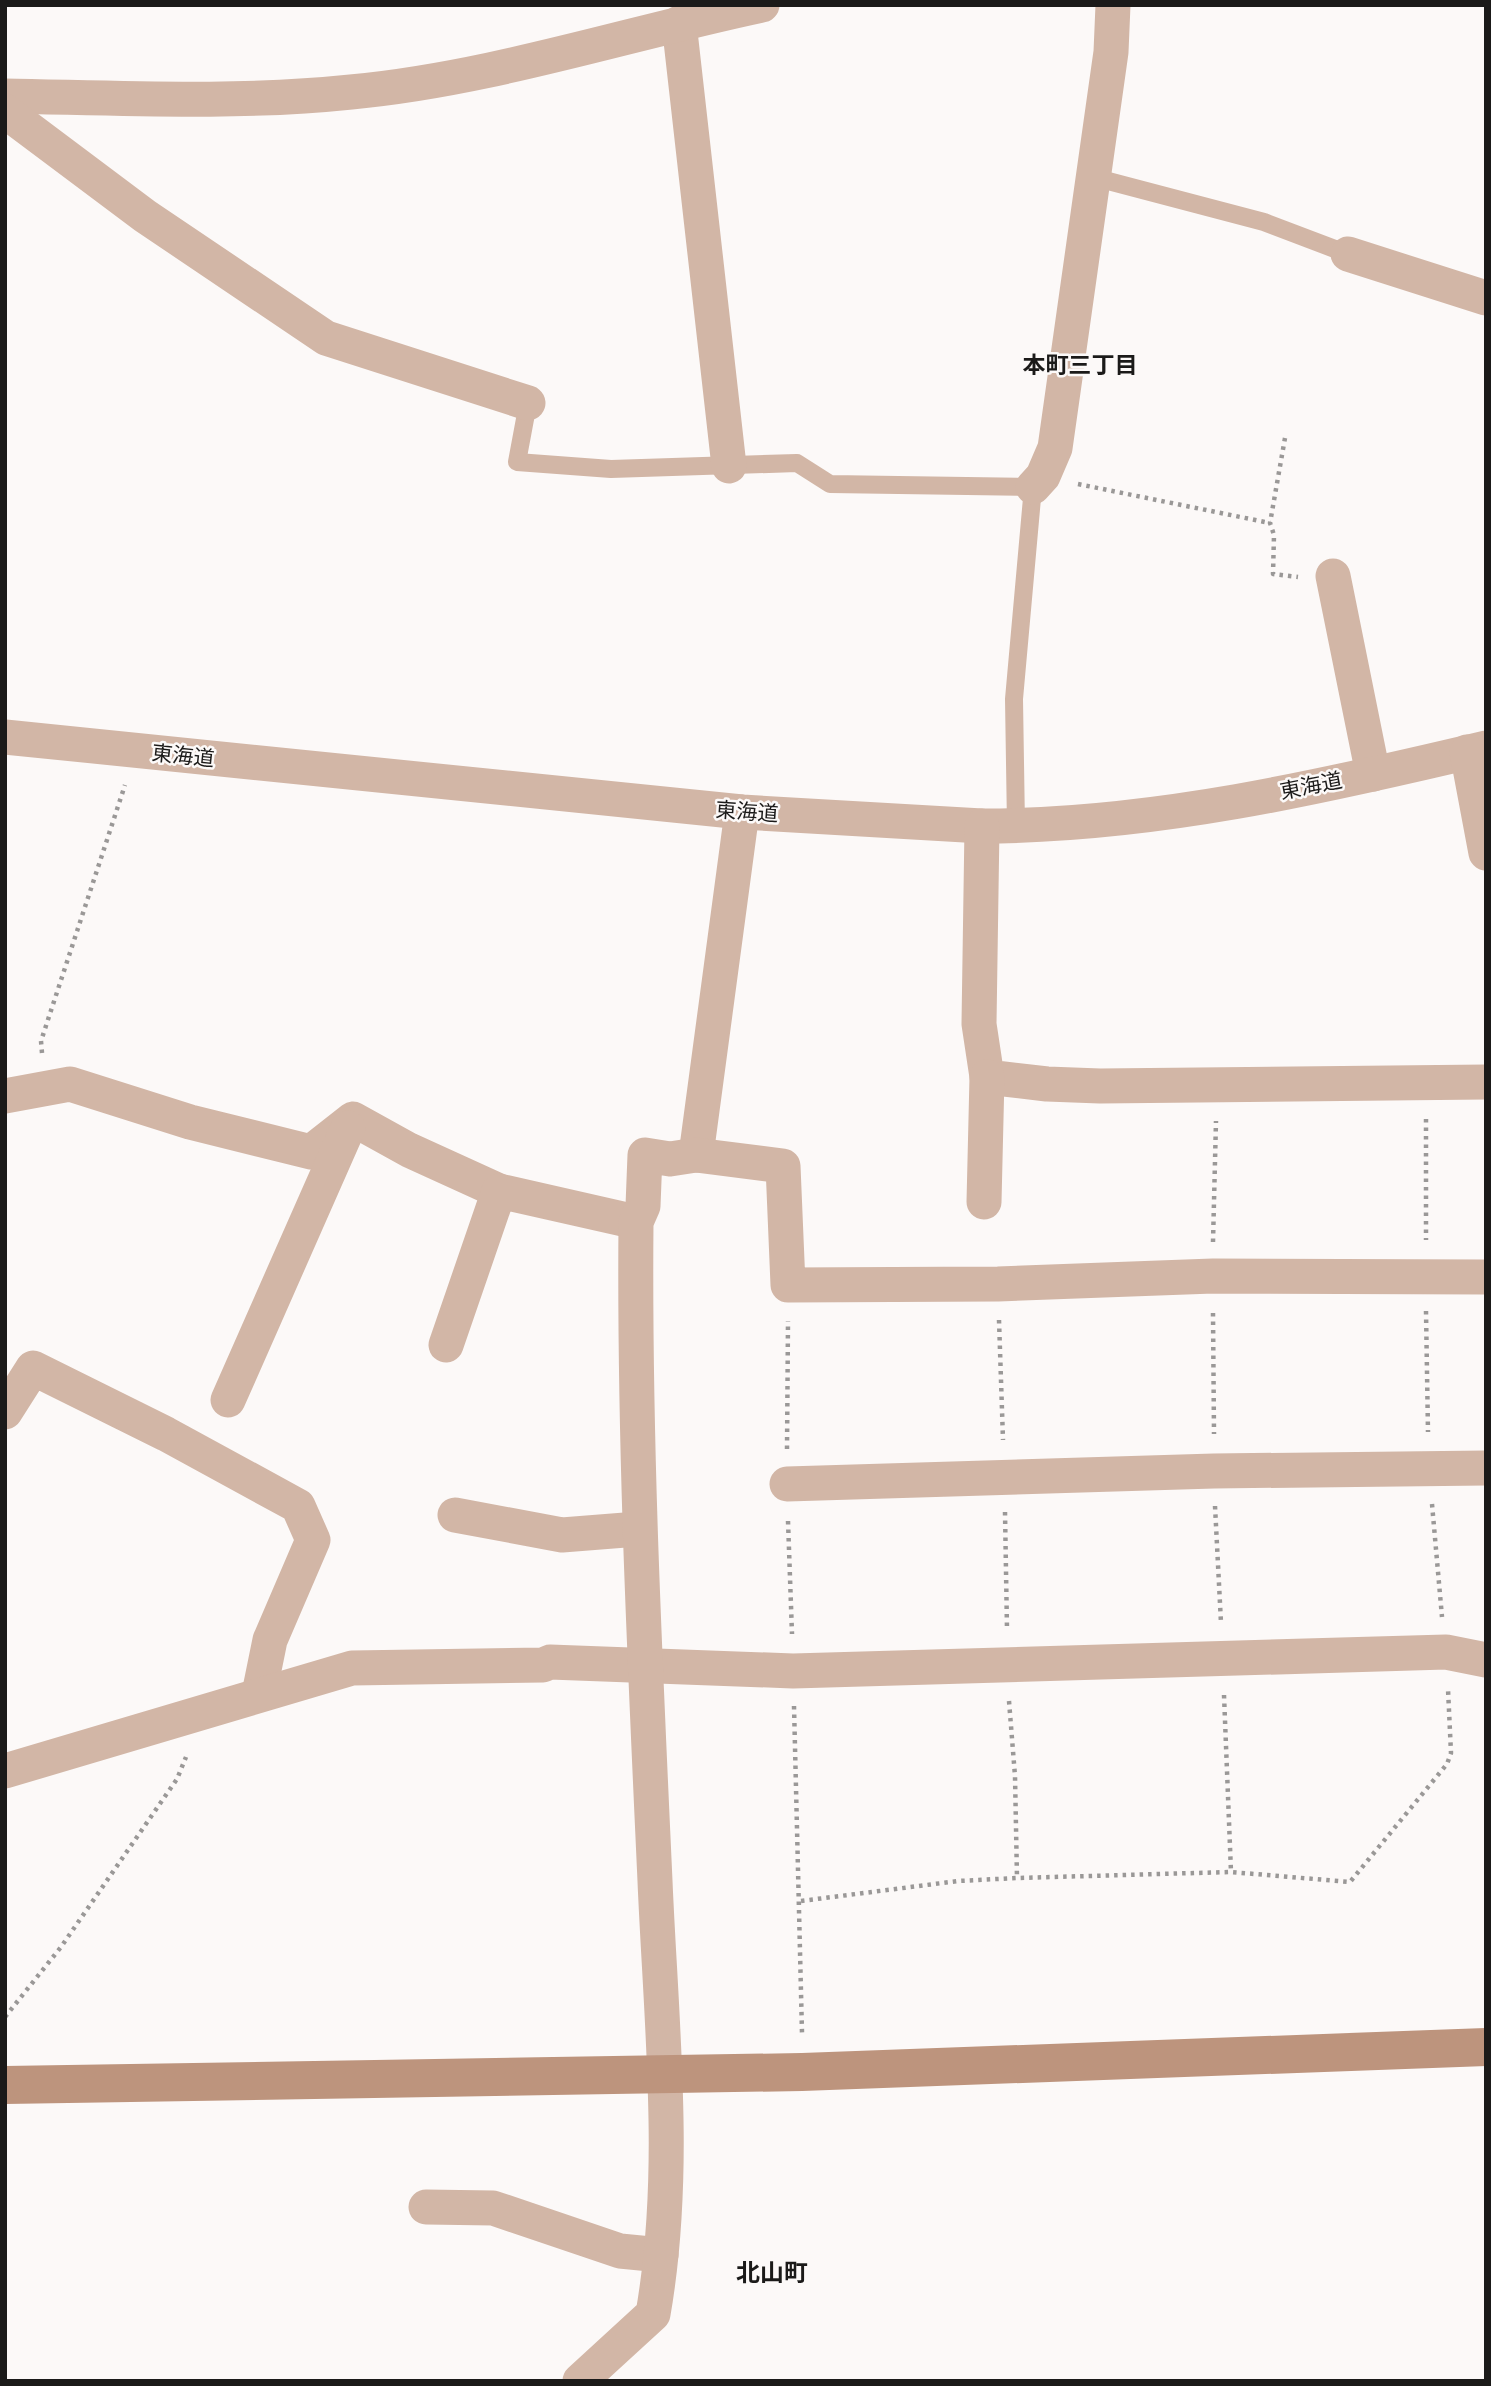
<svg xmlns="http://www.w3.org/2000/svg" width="1491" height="2386" font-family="Inter,'Noto Sans JP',sans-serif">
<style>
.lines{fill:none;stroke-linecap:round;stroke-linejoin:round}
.path{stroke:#9a9897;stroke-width:4.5;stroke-dasharray:3.5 5;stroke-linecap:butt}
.lane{stroke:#d2b6a6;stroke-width:18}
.street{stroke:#d2b6a6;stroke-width:35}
.secondary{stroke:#bd947d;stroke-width:38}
.labels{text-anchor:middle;stroke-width:5;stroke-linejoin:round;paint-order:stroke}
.street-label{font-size:21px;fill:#1b1a19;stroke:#fcf9f8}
.neighbourhood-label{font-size:23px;font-weight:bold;fill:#1b1a19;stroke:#fcf9f8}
.quarter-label{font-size:24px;font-weight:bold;fill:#1b1a19;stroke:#fcf9f8}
</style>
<rect width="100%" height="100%" fill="#fcf9f8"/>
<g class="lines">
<g class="path">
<path d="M1285,438L1270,523L1274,535L1273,574L1298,577"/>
<path d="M1078,484L1270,523"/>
<path d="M42,1053L41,1041L125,785"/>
<path d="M1426,1119V1240"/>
<path d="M1213,1242L1216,1121"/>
<path d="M1426,1311L1428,1432"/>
<path d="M1213,1313L1214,1434"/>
<path d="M999,1320L1003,1440"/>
<path d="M787,1449L788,1321"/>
<path d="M1432,1504L1442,1617"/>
<path d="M1215,1506L1221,1623"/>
<path d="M1005,1512L1007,1629"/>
<path d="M788,1521L792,1634"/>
<path d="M1224,1695L1231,1872"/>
<path d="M1009,1701L1015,1776L1017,1878"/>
<path d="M794,1706L802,2033"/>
<path d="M801,1901L958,1881L1017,1878L1231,1872L1350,1882L1447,1764L1451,1753L1448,1689"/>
<path d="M5,2017L61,1947L177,1779L186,1757"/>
</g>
<g class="lane">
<path d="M1093,177L1264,222L1348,254"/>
<path d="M528,403L517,462L611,469L797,463L830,484L1033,487L1014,699L1016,826"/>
</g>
<g class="street">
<path d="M679,23L729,466"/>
<path d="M5,96C120,98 237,104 351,92C490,79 625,34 762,5"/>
<path d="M5,111L145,216L326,338L528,403"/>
<path d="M1348,254L1486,298"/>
<path d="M1033,487L1043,476L1055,448L1111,52L1113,5"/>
<path d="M1333,576L1373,774"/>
<path d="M5,737L742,812L982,826C1151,826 1322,787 1486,748"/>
<path d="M1467,752L1486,853"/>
<path d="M982,826L979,1024L987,1077L1047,1084L1100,1086L1486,1082"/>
<path d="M5,1096L70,1084L190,1122L311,1152L353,1119L409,1150L499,1191"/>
<path d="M696,1155L742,812"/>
<path d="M984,1202L987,1077"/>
<path d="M446,1345L499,1191L636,1222"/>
<path d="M228,1400L348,1128"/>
<path d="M5,1412L33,1368L166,1434L298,1506L313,1540L270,1640L259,1694"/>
<path d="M787,1484L1214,1471L1486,1468"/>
<path d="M455,1515L562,1535L638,1529"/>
<path d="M5,1771L352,1668L543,1665L550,1662L793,1671L1446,1652L1486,1660"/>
<path d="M426,2207L493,2208L620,2251L661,2255"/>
<path d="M580,2381L653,2314C678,2171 661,2024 655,1881C645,1661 634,1442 636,1222L643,1206L645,1155L670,1159L696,1155L783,1166L788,1285L998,1284L1213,1276L1486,1277"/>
</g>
<path class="secondary" d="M5,2085L802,2072L1486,2047"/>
</g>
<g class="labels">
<g class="street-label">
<text transform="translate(183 756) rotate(6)" y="7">東海道</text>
<text transform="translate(1311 786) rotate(-11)" y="7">東海道</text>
<text transform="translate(747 812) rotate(4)" y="7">東海道</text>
</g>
<g class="neighbourhood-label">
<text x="1080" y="373">本町三丁目</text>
</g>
<g class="quarter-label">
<text x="772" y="2281">北山町</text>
</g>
</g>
<rect width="1491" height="2386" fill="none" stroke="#1b1a19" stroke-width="14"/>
</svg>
